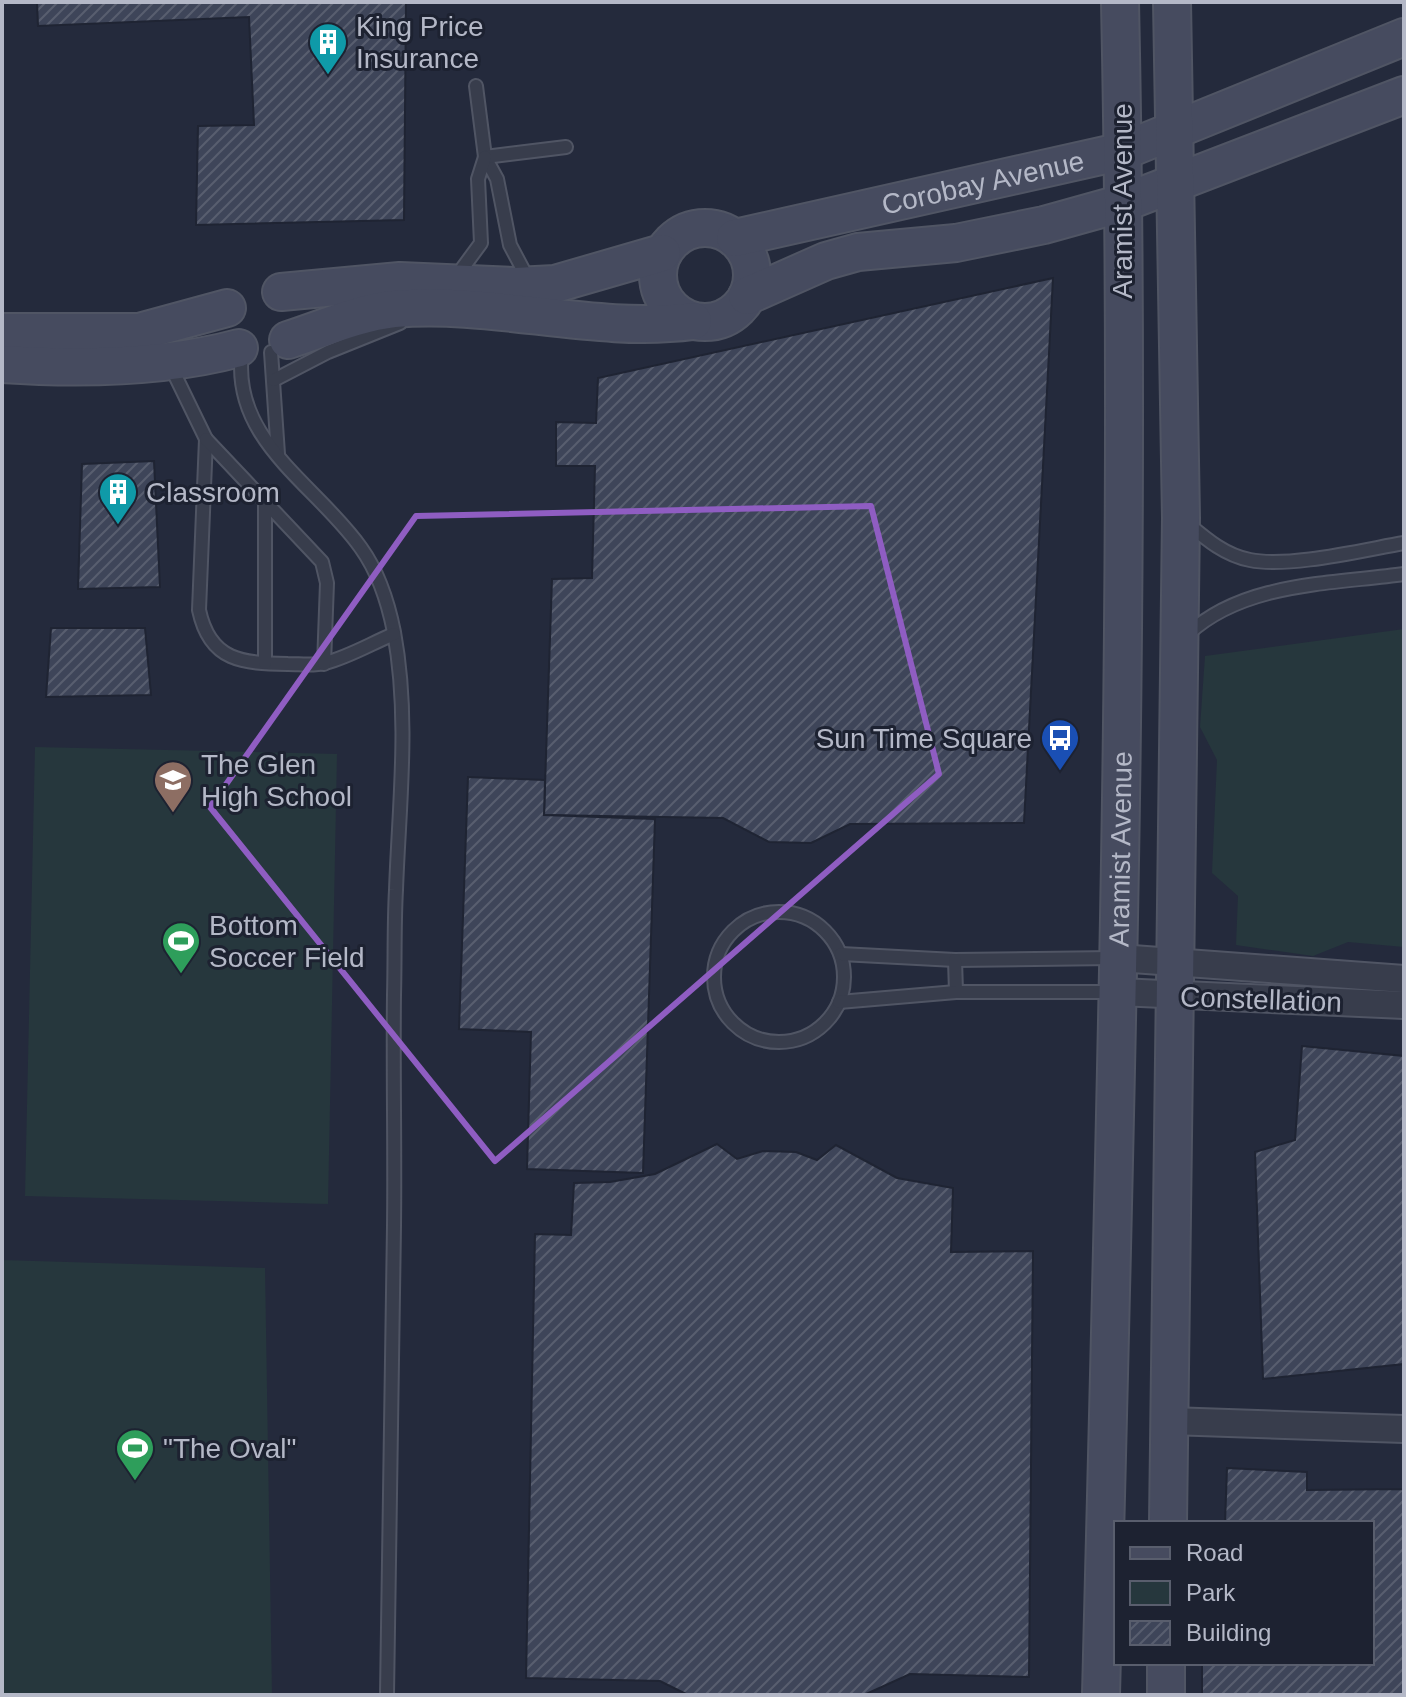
<svg xmlns="http://www.w3.org/2000/svg" width="1406" height="1697" font-family="Helvetica,sans-serif">
<style>
.park{fill:#26373d}
.building{fill:url(#building-hatch);stroke:#1f2433;stroke-width:2}
.lines{fill:none;stroke-linecap:round;stroke-linejoin:round}
.lane-casing{stroke:#505564;stroke-width:16}
.street-casing{stroke:#505564;stroke-width:30}
.secondary-casing{stroke:#505564;stroke-width:40}
.lane{stroke:#383d4c;stroke-width:12}
.street{stroke:#383d4c;stroke-width:26}
.secondary{stroke:#464b5f;stroke-width:36}
.marked{fill:none;stroke:#8f5dc2;stroke-width:6;stroke-linejoin:round}
.labels{text-anchor:middle;stroke-width:6;stroke-linejoin:round;paint-order:stroke}
.poi-label{font-size:28px;fill:#b4b8c7;stroke:#1d2231;text-anchor:start}
.street-label{font-size:28px;fill:#b4b8c7;stroke:#1d2231}
</style>
<defs>
<pattern id="building-hatch" width="6" height="6" patternUnits="userSpaceOnUse" patternTransform="scale(2)"><rect width="6" height="6" fill="#3e4559"/><path d="M-1 1l2-2M0 6l6-6M5 7l2-2" fill="none" stroke="#585e6f"/></pattern>
</defs>
<rect width="100%" height="100%" fill="#242a3c"/>
<g class="park">
<path d="M1404,629V947L1348,942L1313,956L1236,945L1238,896L1212,873L1217,760L1200,727L1205,656Z"/>
<path d="M35,747L337,754L328,1204L25,1196Z"/>
<path d="M2,1260L265,1268L272,1695H2Z"/>
</g>
<g class="building">
<path d="M37,2H406L404,220L196,225L198,126L254,125L249,17L38,26Z"/>
<path d="M1053,278L1024,823L850,824L811,843L769,842L723,818L544,815L552,579L592,578L595,466H556V422L596,423L598,378Z"/>
<path d="M154,461L160,587L78,589L82,464Z"/>
<path d="M51,628H145L151,695L46,697Z"/>
<path d="M468,777L545,780L544,815L655,819L643,1173L527,1169L531,1032L459,1029Z"/>
<path d="M1302,1046L1404,1056V1364L1263,1379L1255,1152L1295,1140Z"/>
<path d="M717,1144L737,1159L763,1151L796,1152L817,1160L836,1145L897,1178L953,1188L951,1252L1033,1251L1029,1677L910,1674L864,1695H688L660,1681L526,1678L535,1234L571,1235L574,1183L610,1182L655,1174Z"/>
<path d="M1227,1468L1307,1472V1490L1403,1489L1404,1470V1695H1202V1663H1372V1523H1225Z"/>
</g>
<g class="lines">
<g class="lane-casing">
<g id="lane">
<path d="M476,86L485,157L497,179L510,245L528,279"/>
<path d="M485,157L566,147"/>
<path d="M456,277L481,243L478,179L485,157"/>
<path d="M271,352L278,454"/>
<path d="M242,353C231,441 317,485 361,548C379,573 388,602 394,632C410,719 399,804 396,890C394,925 395,960 394,995C393,1072 395,1149 394,1226C393,1382 388,1539 387,1695"/>
<path d="M171,367L206,439L199,610C210,662 243,663 288,664C300,664 314,666 325,663C349,657 372,643 394,634"/>
<path d="M274,380L328,352L400,323"/>
<path d="M206,439L322,562L327,583L324,664"/>
<path d="M265,501V663"/>
<path d="M1186,522C1205,538 1224,555 1250,560C1289,568 1363,550 1404,543"/>
<path d="M1188,634C1244,582 1332,584 1404,574"/>
<circle cx="779" cy="977" r="65"/>
<path d="M841,954L955,960L1113,958"/>
<path d="M955,960L956,992"/>
<path d="M839,1002L956,992H1115"/>
</g>
</g>
<g class="street-casing">
<g id="street">
<path d="M1119,958L1404,979"/>
<path d="M1119,992L1404,1005"/>
<path d="M1170,1421L1404,1429"/>
</g>
</g>
<g class="secondary-casing">
<g id="secondary">
<circle cx="705" cy="275" r="47"/>
<path id="s1" d="M735,238L1123,151L1404,37"/>
<path d="M281,292L400,281L516,286L555,284L662,253"/>
<path d="M747,296L826,261L858,252L956,243L1044,225L1123,203L1404,95"/>
<path d="M2,332H139L227,308"/>
<path d="M288,340C322,329 358,313 394,309C493,300 594,334 693,321"/>
<path d="M2,364C79,369 165,368 239,348"/>
<path d="M1168,1523L1181,518L1172,2"/>
<path id="s2" d="M1101,1695C1115,1131 1132,566 1120,2"/>
<path d="M1166,1695V1663"/>
</g>
</g>
<use href="#lane" class="lane"/>
<use href="#street" class="street"/>
<use href="#secondary" class="secondary"/>
</g>
<path class="marked" d="M871,506L939,774L495,1161L210,807L416,516Z"/>
<defs>
<g id="building-pin" transform="scale(2)"><path d="M0 17L-7.5 6A9.5 9.5 0 1 1 7.5 6Z" fill="#0f9aa8" stroke="#1d2231"/><path d="M-4-6H4V6H1V3H-1V6H-4ZM-2.5-4.3h1.7v1.8h-1.7ZM.8-4.3h1.7v1.8H.8ZM-2.5-1h1.7V.8h-1.7ZM.8-1h1.7V.8H.8Z" fill="#fff"/></g>
<g id="bus-pin" transform="scale(2)"><path d="M0 17L-7.5 6A9.5 9.5 0 1 1 7.5 6Z" fill="#1a4fb4" stroke="#1d2231"/><path d="M-5-6H5V4H4V6H2V4H-2V6H-4V4H-5ZM-3.5-4V0h7V-4ZM-3.5 1.2v1.5H-2V1.2ZM2 1.2v1.5H3.5V1.2Z" fill="#fff"/></g>
<g id="school-pin" transform="scale(2)"><path d="M0 17L-7.5 6A9.5 9.5 0 1 1 7.5 6Z" fill="#8d6e63" stroke="#1d2231"/><path d="M0-5L7-2L0 1L-7-2ZM-4 1L0 2.5L4 1V4Q0 6-4 4Z" fill="#fff"/></g>
<g id="stadium-pin" transform="scale(2)"><path d="M0 17L-7.5 6A9.5 9.5 0 1 1 7.5 6Z" fill="#2e9e5b" stroke="#1d2231"/><path d="M0-5a6.5 5 0 1 0 0 10a6.5 5 0 1 0 0-10ZM-3.5-1.8h7v3.6h-7Z" fill="#fff"/></g>
</defs>
<g fill-rule="evenodd">
<use href="#building-pin" x="328" y="42"/>
<use href="#building-pin" x="118" y="492"/>
<use href="#bus-pin" x="1060" y="738"/>
<use href="#school-pin" x="173" y="780"/>
<use href="#stadium-pin" x="181" y="941"/>
<use href="#stadium-pin" x="135" y="1448"/>
</g>
<g class="labels">
<g class="poi-label">
<text x="356" y="36">King Price<tspan x="356" dy="32">Insurance</tspan></text>
<text x="146" y="502">Classroom</text>
<text x="1032" y="748" text-anchor="end">Sun Time Square</text>
<text x="201" y="774">The Glen<tspan x="201" dy="32">High School</tspan></text>
<text x="209" y="935">Bottom<tspan x="209" dy="32">Soccer Field</tspan></text>
<text x="163" y="1458">"The Oval"</text>
</g>
<g class="street-label">
<text dy="10" stroke="none"><textPath href="#s1" startOffset="254">Corobay Avenue</textPath></text>
<text transform="translate(1122 201) rotate(-90)" y="10">Aramist Avenue</text>
<text dy="10" stroke="none"><textPath href="#s2" startOffset="846">Aramist Avenue</textPath></text>
<text transform="translate(1261 999) rotate(2)" y="10">Constellation</text>
</g>
</g>
<rect width="1406" height="1697" fill="none" stroke="#b4b8c7" stroke-width="8"/>
<rect x="1114" y="1521" width="260" height="144" fill="#1d2231" stroke="#595e6d" stroke-width="2"/>
<rect x="1130" y="1547" width="40" height="12" fill="#464b5f" stroke="#595e6d" stroke-width="2"/>
<text x="1186" y="1561" font-size="24" fill="#b4b8c7">Road</text>
<rect x="1130" y="1581" width="40" height="24" fill="#26373d" stroke="#595e6d" stroke-width="2"/>
<text x="1186" y="1601" font-size="24" fill="#b4b8c7">Park</text>
<rect x="1130" y="1621" width="40" height="24" fill="url(#building-hatch)" stroke="#595e6d" stroke-width="2"/>
<text x="1186" y="1641" font-size="24" fill="#b4b8c7">Building</text>
</svg>
